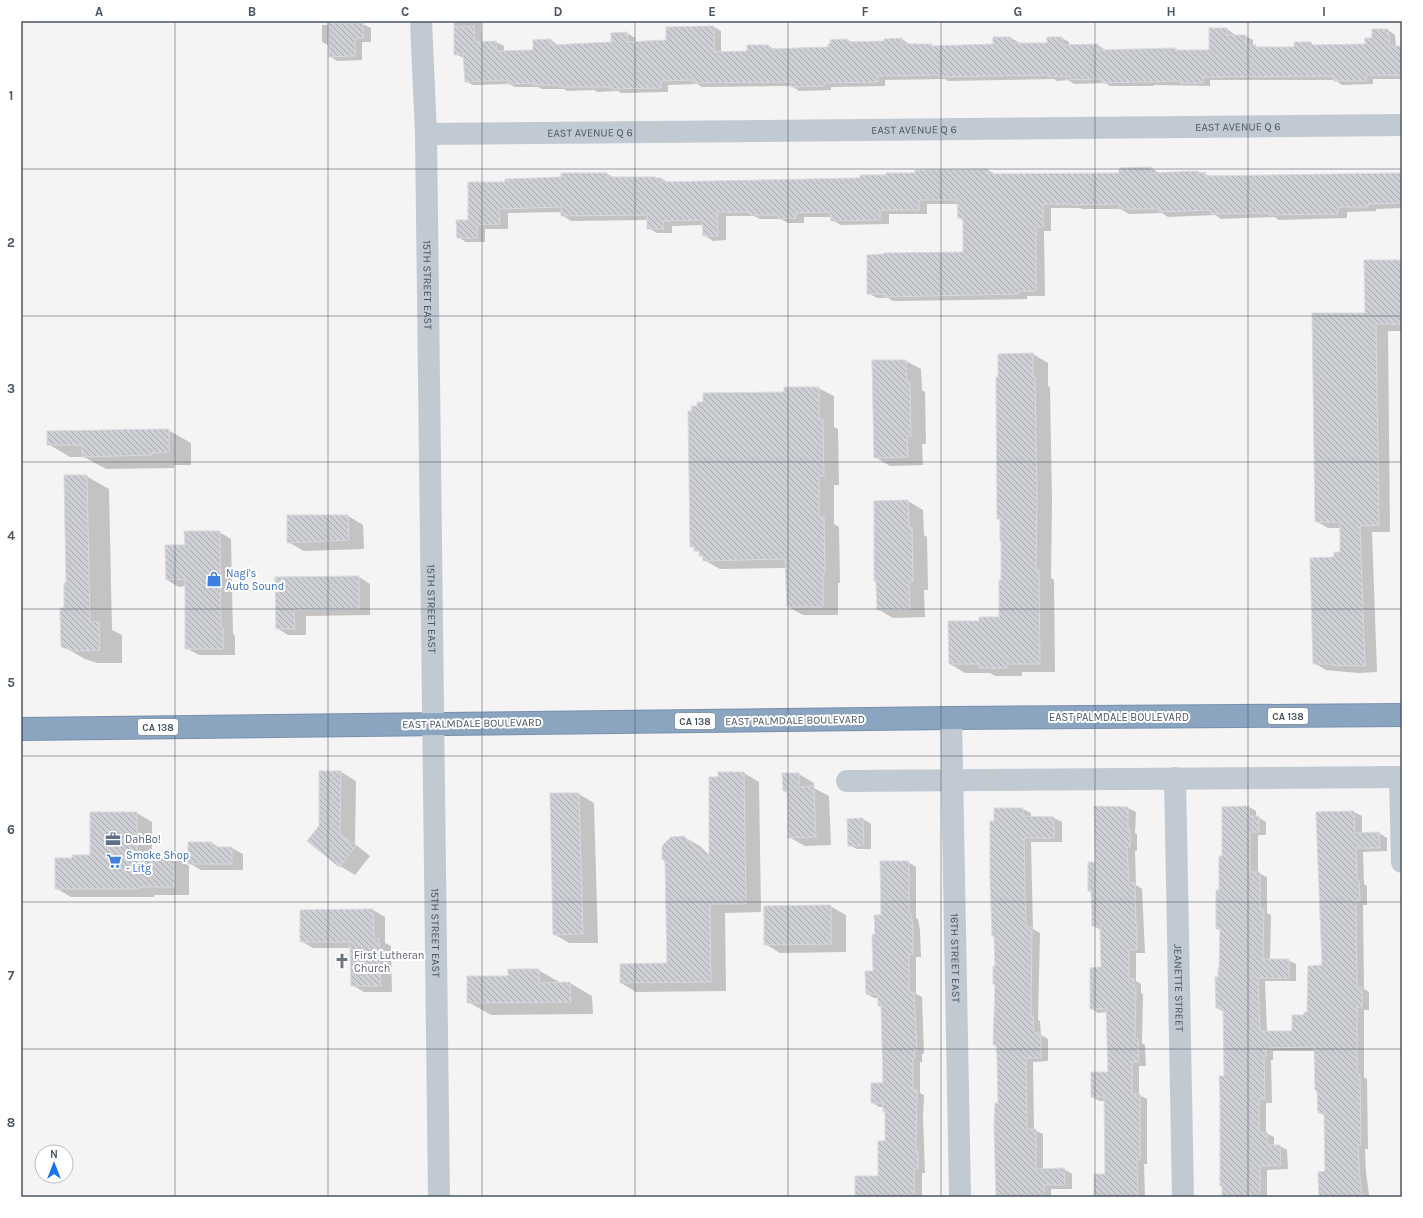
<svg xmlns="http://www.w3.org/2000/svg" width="1423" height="1218" font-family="Karla,sans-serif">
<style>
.shadow{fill:#0003}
.building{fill:url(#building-back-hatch);stroke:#d7d9de}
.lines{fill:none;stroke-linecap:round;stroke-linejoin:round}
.highway-casing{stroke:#7690ad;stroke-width:24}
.minor{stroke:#c1cad2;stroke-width:22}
.highway{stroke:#8ba5c1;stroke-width:22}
.grid{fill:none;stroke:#4a5661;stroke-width:1;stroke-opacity:0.55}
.labels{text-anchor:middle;stroke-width:4;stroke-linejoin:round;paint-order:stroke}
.shield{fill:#fff;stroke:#808990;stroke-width:1}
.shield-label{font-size:10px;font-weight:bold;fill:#4a5661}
.street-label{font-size:11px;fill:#4a5661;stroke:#fff}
.shop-label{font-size:11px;fill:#366cbe;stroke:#fff;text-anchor:start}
.service-label{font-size:11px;fill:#4e5e75;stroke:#fff;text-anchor:start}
.worship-label{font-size:11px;fill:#5b616d;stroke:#fff;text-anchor:start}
.neatline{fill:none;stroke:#4a5661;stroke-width:1.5}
.grid-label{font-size:13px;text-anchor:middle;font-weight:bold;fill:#4a5661}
</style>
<defs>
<pattern id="building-back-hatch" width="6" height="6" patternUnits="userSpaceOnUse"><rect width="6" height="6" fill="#cdcfd5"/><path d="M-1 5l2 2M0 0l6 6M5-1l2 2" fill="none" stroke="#a8abb0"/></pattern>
</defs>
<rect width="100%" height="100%" fill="#f5f3f3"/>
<g class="shadow">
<path d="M454,21H481L482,43L496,42L504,46V52L534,51L551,40L558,45L612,43V34L627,33L635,38V42L667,41L714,27L721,31V53L748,52L769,46L775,50L829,48L848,40L853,43L885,42L902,39L909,44V45H931L934,47L994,45L1011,38L1018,42V44H1048L1062,38L1069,42V46L1098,45L1105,50L1176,49L1179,51H1210L1227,29L1234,34V36H1245L1253,40V46L1260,48H1295L1311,43L1316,46L1366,45L1388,30L1395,35L1396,46H1402V79H1373V84L1342,85L1335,80H1210V86L1154,85V86H1110L1105,83L1074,84L1068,80L1057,81L1054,79L948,81L945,79L885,80V86L831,87V90L799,91L792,86L702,87L697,84L668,85V92L621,93L618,91L597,92L594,90L567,91L564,89H542L538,87H515L509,84L473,85L465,81L464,58L455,54Z"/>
<path d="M363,24L371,28V42H362V60L337,61L330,56V46L322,42V25Z"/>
<path d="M1151,168L1159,173L1198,172L1204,173L1211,177L1402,174V208L1376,209V211L1347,212V218L1279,220L1274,217L1221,219L1215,215L1168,217L1162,213L1129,214L1120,209H1082L1080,208H1051V231H1044L1045,296H1027V299L893,301L888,298H877L868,293L964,253V221L959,218L958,204H927V214H889V224L841,225L832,220V217H804V223H788L781,219H760L754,216H726V240L713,241L704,235L703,225L672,226V233H657L648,228V220L571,221L562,215V212L508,213V229H485V242H466L458,237L469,220L506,183L562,178V174H607L615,178H655L662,179L669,183L861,179L916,174L988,170L996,175L1120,174Z"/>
<path d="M1402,261V331H1388L1390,532H1372L1377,672L1358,673L1326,670L1314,663L1335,558L1341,553V528H1328L1316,521L1366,314Z"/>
<path d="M1033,354L1048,363V386L1050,387L1052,502L1051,578L1054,580L1055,672H1022V676H995L990,673H965L950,664L980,622L1000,618L1002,581L1001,520L998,519Z"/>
<path d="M906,361L921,369L922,390L925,392L926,444H922L923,465L890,466L875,457Z"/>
<path d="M818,388L834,396V427L838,429L839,485H834V524L839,527L840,583H838V615H803L788,607L786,568L720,569L704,560V558L700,555V553L691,546L785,393Z"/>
<path d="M168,430L191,443V465H174V468L106,469L84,457H70L48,444Z"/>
<path d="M86,476L109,489L112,630L122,635V663H97L85,659L62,646L68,584Z"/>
<path d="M908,501L923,510L924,535L927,537L928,590H924L925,617L893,618L878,609L877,582L875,581V502Z"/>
<path d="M348,516L363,525L364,549L304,551L288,542L308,517Z"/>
<path d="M219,532L231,539L233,634L235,636V655H199L186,648V586L179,587L167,580L186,546Z"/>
<path d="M359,577L370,584V615L306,616V635H288L277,628L276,578Z"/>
<path d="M320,772H341L356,781L355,844L370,856L355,875L340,866L308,840L320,826Z"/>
<path d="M719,773H744L759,782L761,912L725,913L726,991L636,992L621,983L668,964L684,837L700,846L710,856Z"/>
<path d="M799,774L814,783V788L829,796L831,845L805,846L789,837L788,793L784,791Z"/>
<path d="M579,794L594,803L598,943H569L554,934Z"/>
<path d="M1095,807L1128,808L1136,812L1135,833L1137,834V851H1135L1136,885L1142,889L1145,953H1136V981L1141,984V993L1143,994L1142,1043L1145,1045L1146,1066H1139V1095L1147,1099V1164H1144L1145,1197H1095L1106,1175L1105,1101H1100L1092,1097L1109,1073L1108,1012L1098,1013L1091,1008L1102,968L1101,930L1093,926L1092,892L1089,890L1096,863Z"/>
<path d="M1249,807L1256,811V817H1258L1266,822V835H1258V873L1267,877V913L1271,915L1270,960H1288L1296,964V981H1265L1267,1032H1293L1308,1013L1323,966L1317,813L1354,812L1362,816V833H1379L1387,838V851L1363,852L1364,884L1367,886V905H1363L1364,989L1369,992V1010H1364V1077L1367,1079L1368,1149H1365L1366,1172L1369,1195L1372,1197H1320L1326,1172L1325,1116L1319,1112L1318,1091L1316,1090L1315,1051H1273V1060H1271L1272,1103H1266V1133L1274,1137V1146H1280L1287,1150L1288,1169L1267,1170V1197H1223L1225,1077L1224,1012L1217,1008L1221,931L1217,928L1223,857Z"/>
<path d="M995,809H1023L1031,813V817L1054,818L1062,822V842H1031L1033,929L1040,933L1038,1020L1040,1021L1041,1035L1048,1039V1061L1033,1062L1034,1130L1043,1134V1170L1064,1169L1072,1174V1189H1051V1197H997L999,1104L997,1046L994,1045L996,985L994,984L996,967Z"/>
<path d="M91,813H137L152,822V855L159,857H174L189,866V895H154V897H71L56,888L73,859L91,856Z"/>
<path d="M863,819L871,824V849H857L849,845L848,820Z"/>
<path d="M189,843H212L220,848H232L243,854V870H201L189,863Z"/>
<path d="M908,862L916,867V918L918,919L920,930L921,957H916V994L922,997L924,1054H922V1062H920V1093L924,1095L923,1118L925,1173H922V1197H856L879,1177L886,1142V1112L884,1107H879L872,1102L884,1084L882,1007L879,1005V998H874L867,994L874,972L876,935L882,916Z"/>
<path d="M830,906L846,915V952L780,953L765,944Z"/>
<path d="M373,910L385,917V943L391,946L392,992H364L352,985L351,948H313L301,941V911Z"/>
<path d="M538,970L561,983H570L592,996L593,1014L491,1015L468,1002L509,977Z"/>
</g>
<g class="building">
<path d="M328,23H363L364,38L355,39V56L329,57Z"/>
<path d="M474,26L475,42L496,41L497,51L533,50V40L551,39V45L611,42V33L627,32L628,42L666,40V27L714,26V52L747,51V45H769V49L828,47V44H830V40L848,39V42L884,41V39L902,38V44H932V46L993,44V37H1011V43H1047V37H1062V45L1098,44V50L1176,48V50H1209V28H1227V35H1246V45H1256V47H1294V42H1311V45L1365,44V38H1372V29H1388L1390,46H1402V75H1366V81H1334V76L1203,77V83H1181V81L1102,83V79L1066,80V76L1048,77V75L939,77V75L878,76V82L824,83V86L791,87V82L693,83V80L661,81V88L612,89V87H559V85H533V83L507,84V80L465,82L463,54L454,55V27Z"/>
<path d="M1151,167V173L1198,171V173L1205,172V176L1402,173V203L1368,204V207H1338V214L1269,215V213L1211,214V210L1159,212V209H1119V204L1072,205V204H1043V227H1036V291H1019V294L884,297V294H867V255L884,254V253L963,252V218H958L957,200H919V210H880V220L831,221L830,212L796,213V218L778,219V215H750V212H717L718,236H703L702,220L663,221L664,229H647V215L561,216V207L499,209L500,224L477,225V238H457L456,220H468V182H505V179L561,177V173H607L608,177H656V178H662V182L860,178V175H886V173H915V170L988,169V174L1119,173V168Z"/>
<path d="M1364,260H1402V324H1376L1379,525L1360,526L1365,666L1330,665V664H1313L1310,558L1334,557V552H1340V522H1315L1312,313H1365Z"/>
<path d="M1033,353V377H1035L1037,492L1036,570H1039L1040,664H1007V668H979V664H949L948,621H979V617H999V580H1001V541H1000V519H997L996,377H998V354Z"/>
<path d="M872,360H906L907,382H910L911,436H907L908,457L874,458Z"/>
<path d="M784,387H819V419H823L824,476H819V517H824L825,574H823V607H787L785,559L703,561V556H699V551H694V547H690L688,411H692L691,406H697V402H703V393L784,392Z"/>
<path d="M169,429V452L152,453V455L82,457V445H47V431Z"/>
<path d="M64,475H87L90,622H99L100,650L74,651L61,647L60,608H64V583H66Z"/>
<path d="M908,500L909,527H912L913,581H909L910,609L877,610L876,581H874V501Z"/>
<path d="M287,515H348L349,540L287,543Z"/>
<path d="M184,531H220L221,628H223V649H185V579L166,580L165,545H185Z"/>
<path d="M359,576V609L294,610L295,629H276L275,577Z"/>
<path d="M319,771H341L340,834L356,846L339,867L307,841L319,826Z"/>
<path d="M718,772H744L746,904H710L711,982L620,983V964L667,963L665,862L662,859V846L671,837L684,836L709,860V777H718Z"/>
<path d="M782,773H799V787L814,786L816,837L788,838L787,791H783Z"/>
<path d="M550,793H579L583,934L553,935Z"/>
<path d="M1094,806L1128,807V829H1130V847H1127L1129,883H1135L1136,925H1137V949L1129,950V979H1134V989H1136L1135,1039H1138L1139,1062H1132V1094H1140V1160H1137L1138,1197H1094V1174H1105L1104,1097H1091V1072H1108L1106,1009H1090V968L1101,967L1100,926H1092L1091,891H1088V862H1095Z"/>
<path d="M1249,806V816H1259V832H1250V872H1260V909H1264L1263,959H1289V978H1258L1260,1031H1292V1015H1304V1012H1307L1308,966L1322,965L1316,812L1354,811L1355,833L1379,832L1380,848H1356L1357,881H1359L1360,901H1356L1357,987H1362V1007H1357V1074H1360L1361,1145H1358L1359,1167L1362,1197H1319L1318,1172L1325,1171L1324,1113H1318L1317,1090H1315L1314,1047L1266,1048V1056H1264L1265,1099H1259V1132H1267V1145H1280L1281,1165L1260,1166V1196L1222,1197V1186H1220V1097L1219,1076H1224L1223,1008H1216L1215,977H1218V969H1219L1220,929H1216V890H1219V856H1222V807Z"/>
<path d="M994,808H1023V816L1054,817V838H1024L1026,927H1032L1031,1016H1033L1034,1033H1041V1058H1026L1027,1129H1036V1169L1064,1168L1065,1185H1044V1197H996L994,1125L995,1103H998L997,1058L996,1045H993L995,984H993V966H995L994,936H992L990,877V821H994Z"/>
<path d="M90,812H137V854H155V856H174V887H139V889H55V858H72V855H90Z"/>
<path d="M863,818L864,845L848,846L847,819Z"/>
<path d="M188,842H212V847H232V864H188Z"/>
<path d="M880,861H909V914H911L913,926V954H909V992H914L917,1050H914L915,1058H913V1090H917L916,1151H918V1169H914V1197H855V1176H878V1141H885V1112H883V1103H871V1083H883L881,1006H878V994H866L865,971H873L872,935L875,934L874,915H881Z"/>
<path d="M831,905V944L764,945V906Z"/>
<path d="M373,909L374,939H379L381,986H351L350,947H349V942H300V910Z"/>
<path d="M508,969H539V983L570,982L571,1002L467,1003V976H508Z"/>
</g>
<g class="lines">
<g class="highway-casing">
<path id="highway" d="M21,729L951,718L1402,715"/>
</g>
<g class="minor">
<path id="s1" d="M421,21L426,134L439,1197"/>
<path id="s2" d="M426,134L1402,125"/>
<path id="s3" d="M951,718L960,1197"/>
<path d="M1400,777L1402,862"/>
<path id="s4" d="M1175,778L1183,1197"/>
<path d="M847,781L1402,777"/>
</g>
<use href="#highway" class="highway"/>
</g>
<path class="grid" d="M175,21V1197M328,21V1197M482,21V1197M635,21V1197M788,21V1197M941,21V1197M1095,21V1197M1248,21V1197M21,169H1402M21,316H1402M21,462H1402M21,609H1402M21,756H1402M21,902H1402M21,1049H1402"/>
<defs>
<g id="shop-bare" transform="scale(1.2)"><path d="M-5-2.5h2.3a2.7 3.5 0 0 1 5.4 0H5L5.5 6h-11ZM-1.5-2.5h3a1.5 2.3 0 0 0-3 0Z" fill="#3f7fe0" stroke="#fff" stroke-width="2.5" paint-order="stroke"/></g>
<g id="office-bare" transform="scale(1.2)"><path d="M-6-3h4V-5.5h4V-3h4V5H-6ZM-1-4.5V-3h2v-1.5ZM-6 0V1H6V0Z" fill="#5c6f8a" stroke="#fff" stroke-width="2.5" paint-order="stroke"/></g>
<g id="supermarket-bare" transform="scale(1.2)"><path d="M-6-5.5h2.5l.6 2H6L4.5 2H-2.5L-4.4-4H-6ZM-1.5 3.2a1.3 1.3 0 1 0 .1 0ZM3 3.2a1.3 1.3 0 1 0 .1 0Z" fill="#3f7fe0" stroke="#fff" stroke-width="2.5" paint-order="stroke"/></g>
<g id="church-bare" transform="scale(1.2)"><path d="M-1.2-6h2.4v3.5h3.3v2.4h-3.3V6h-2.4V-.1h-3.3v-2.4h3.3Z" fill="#6b7280" stroke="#fff" stroke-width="2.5" paint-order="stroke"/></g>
</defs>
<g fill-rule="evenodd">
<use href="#shop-bare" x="214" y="579"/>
<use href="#office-bare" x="113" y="839"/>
<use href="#supermarket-bare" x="114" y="861"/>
<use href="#church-bare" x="342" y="961"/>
</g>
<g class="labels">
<g class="shield">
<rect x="1268" y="708" width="40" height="16" rx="3"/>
<rect x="675" y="713" width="40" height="16" rx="3"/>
<rect x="138" y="719" width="40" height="16" rx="3"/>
</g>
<g class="shield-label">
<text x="1288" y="720">CA 138</text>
<text x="695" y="725">CA 138</text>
<text x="158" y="731">CA 138</text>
</g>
<g class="street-label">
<text dy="4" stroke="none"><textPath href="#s2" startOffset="812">EAST AVENUE Q 6</textPath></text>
<text dy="4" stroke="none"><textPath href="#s2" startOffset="488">EAST AVENUE Q 6</textPath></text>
<text dy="4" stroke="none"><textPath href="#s2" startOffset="164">EAST AVENUE Q 6</textPath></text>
<text dy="4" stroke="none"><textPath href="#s1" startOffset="264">15TH STREET EAST</textPath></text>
<text dy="4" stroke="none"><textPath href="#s1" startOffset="588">15TH STREET EAST</textPath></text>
<text x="1119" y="721">EAST PALMDALE BOULEVARD</text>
<text transform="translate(795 720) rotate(-1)" y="4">EAST PALMDALE BOULEVARD</text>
<text transform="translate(472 723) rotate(-1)" y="4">EAST PALMDALE BOULEVARD</text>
<text dy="4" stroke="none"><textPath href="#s1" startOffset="912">15TH STREET EAST</textPath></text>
<text dy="4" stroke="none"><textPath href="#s3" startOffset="240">16TH STREET EAST</textPath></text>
<text dy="4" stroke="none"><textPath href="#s4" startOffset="210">JEANETTE STREET</textPath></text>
</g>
<g class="shop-label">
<text x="226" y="577">Nagi's<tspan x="226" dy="13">Auto Sound</tspan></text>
<text x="126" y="859">Smoke Shop<tspan x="126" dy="13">- Litg</tspan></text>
</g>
<g class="service-label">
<text x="125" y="843">DahBo!</text>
</g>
<g class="worship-label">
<text x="354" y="959">First Lutheran<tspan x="354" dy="13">Church</tspan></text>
</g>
</g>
<rect width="1423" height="1218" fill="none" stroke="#ffffff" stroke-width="44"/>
<g transform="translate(54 1164)"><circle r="19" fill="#ffffff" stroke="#b7bbc0"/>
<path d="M0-3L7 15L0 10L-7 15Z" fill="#1a73e8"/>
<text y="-6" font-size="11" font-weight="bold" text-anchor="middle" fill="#4a5661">N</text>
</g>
<rect x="22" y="22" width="1379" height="1174" class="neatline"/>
<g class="grid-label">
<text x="99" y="16">A</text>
<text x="252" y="16">B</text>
<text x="405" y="16">C</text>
<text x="558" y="16">D</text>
<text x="712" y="16">E</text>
<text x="865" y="16">F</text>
<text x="1018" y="16">G</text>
<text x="1171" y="16">H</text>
<text x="1324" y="16">I</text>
<text x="11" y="100">1</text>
<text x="11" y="247">2</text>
<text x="11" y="393">3</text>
<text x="11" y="540">4</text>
<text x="11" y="687">5</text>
<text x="11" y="834">6</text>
<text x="11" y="980">7</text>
<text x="11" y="1127">8</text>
</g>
</svg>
